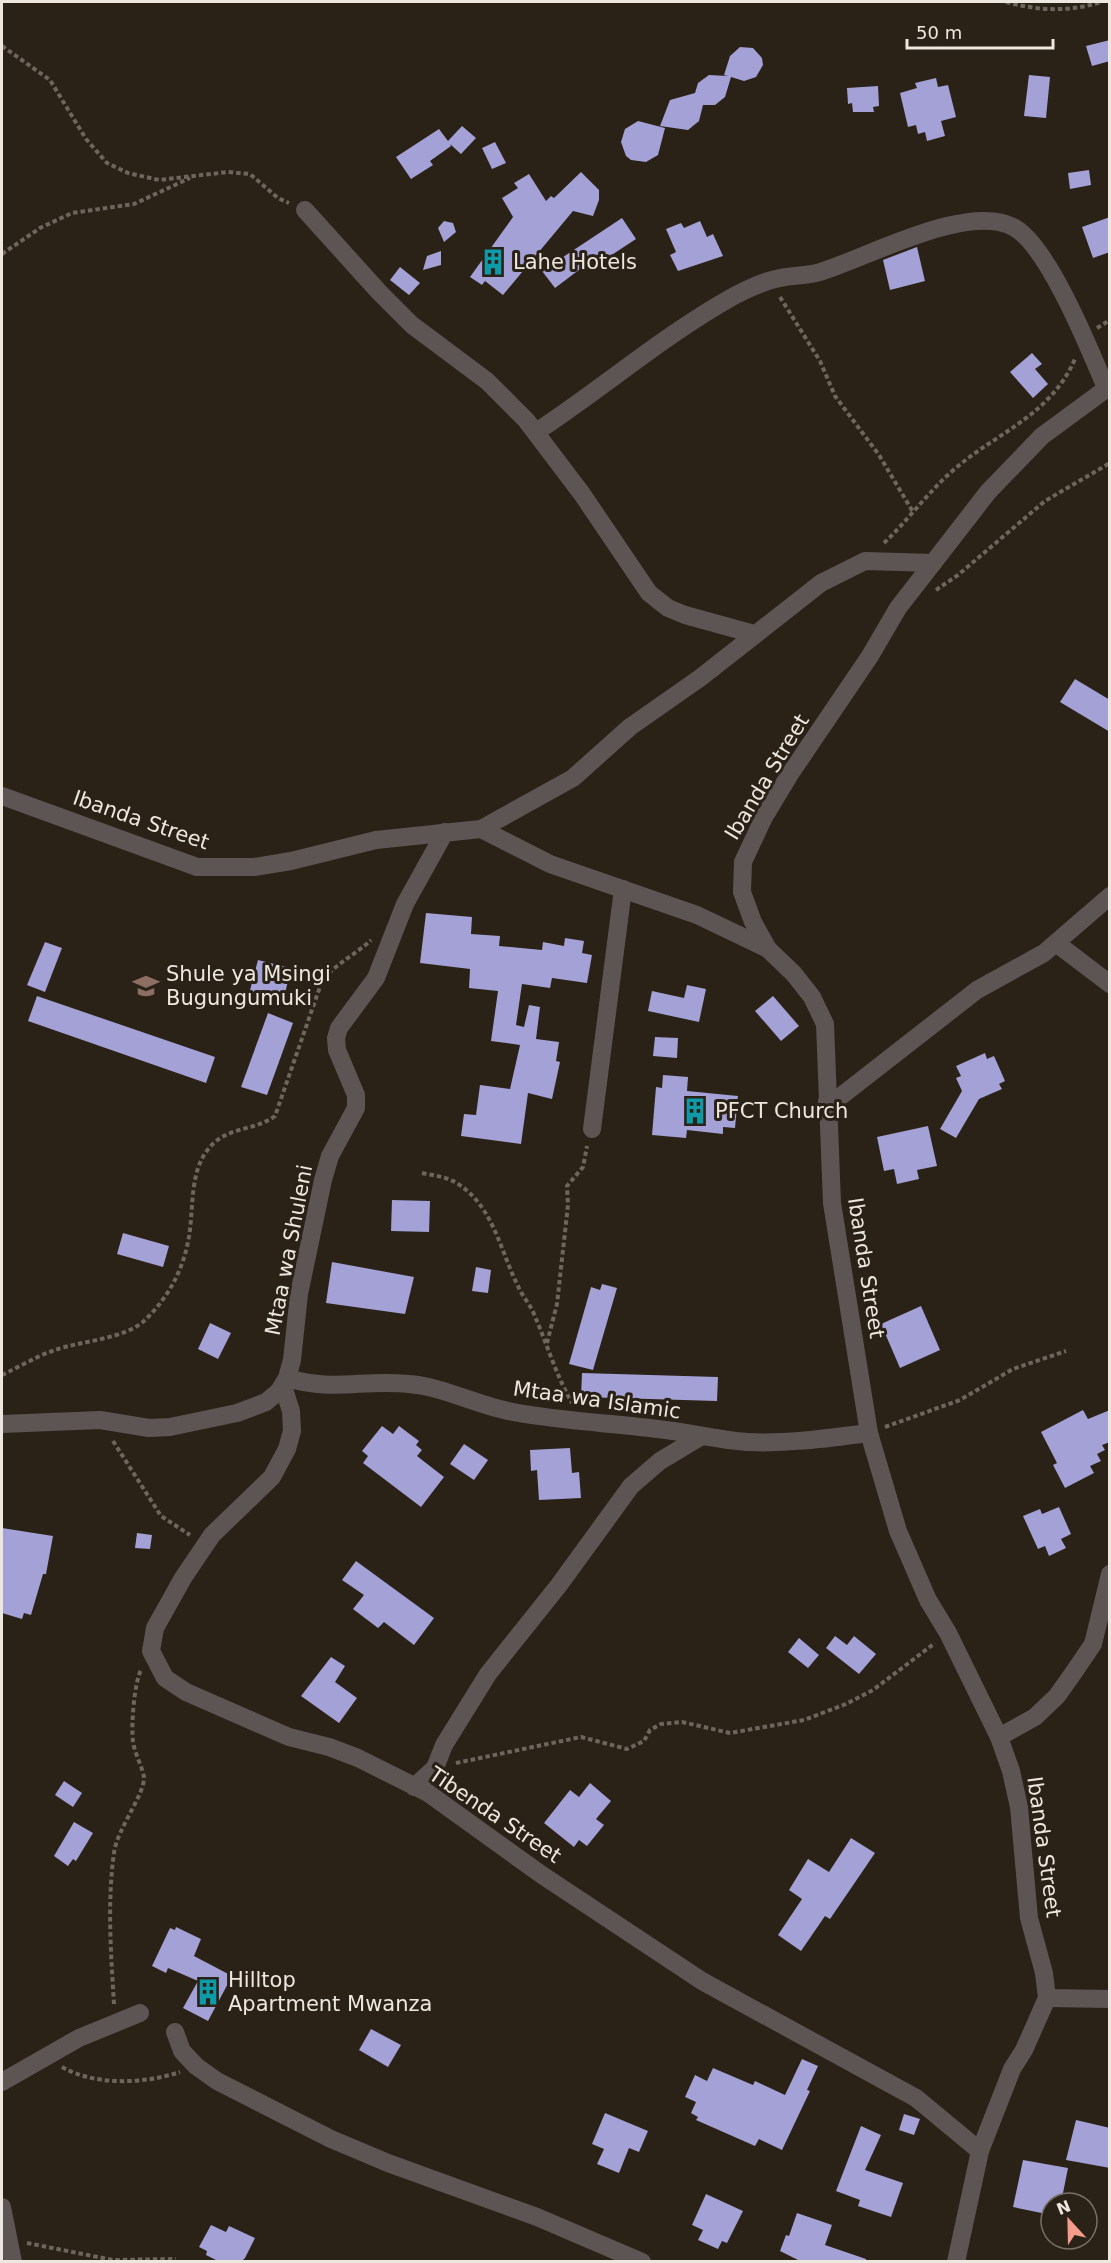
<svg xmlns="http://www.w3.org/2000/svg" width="1111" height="2263" font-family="'DejaVu Sans',sans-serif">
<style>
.building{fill:#a3a1d5}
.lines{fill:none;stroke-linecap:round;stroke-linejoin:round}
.path{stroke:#6d665c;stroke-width:4;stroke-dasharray:4.5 3;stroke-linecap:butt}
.minor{stroke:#5d5554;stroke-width:18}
.labels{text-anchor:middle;stroke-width:6;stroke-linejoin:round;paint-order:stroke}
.poi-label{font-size:21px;fill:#ece7df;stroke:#2a2117;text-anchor:start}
.street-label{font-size:21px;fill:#ece7df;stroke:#2a2117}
</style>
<rect width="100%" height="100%" fill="#2a2117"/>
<g class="building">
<path d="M1110,40V61L1092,66L1086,46Z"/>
<path d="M740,47L753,48L762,58L763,65L756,77L744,81L731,77L725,97L715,105H703L699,121L688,130L660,126L670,100L695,93L698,83L709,75L728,76L724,75L730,56Z"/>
<path d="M1029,75L1050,77L1046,118L1024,116Z"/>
<path d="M936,78L938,87L948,85L956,117L941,121L945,136L927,141L925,132L918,134L916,125L908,127L900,93L917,88L915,83Z"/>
<path d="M878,86L879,106L873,107L874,112H853L852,103L848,104L847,88Z"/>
<path d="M638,121L665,128L658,155L646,162L631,160L626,156L621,142L625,129Z"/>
<path d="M462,126L476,138L461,154L450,144L451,146L430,161L433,165L411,179L396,157L439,129L448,141Z"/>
<path d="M495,142L506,163L492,169L482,148Z"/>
<path d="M1089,170L1091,185L1070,189L1068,173Z"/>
<path d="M581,172L599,190V200L593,216L573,211L503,295L485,281L482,285L470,277L513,217L502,198L518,188L514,183L529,174L546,201L551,196L554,198Z"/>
<path d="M1110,217V252L1093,258L1082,227Z"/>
<path d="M622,218L636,239L604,260L600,254L555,288L542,271Z"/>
<path d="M444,221L453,223L456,232L444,242L438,228Z"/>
<path d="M700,221L707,237L713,234L723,256L678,271L670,255L676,252L666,229L681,223L684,228Z"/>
<path d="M917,247L925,281L890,290L883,260Z"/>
<path d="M441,251V265L423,270L427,256Z"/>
<path d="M400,267L420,283L409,295L390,280Z"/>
<path d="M1032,353L1042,364L1035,369L1048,384L1033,398L1010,372Z"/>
<path d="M1075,679L1110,700V732L1060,702Z"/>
<path d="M426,913L472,917L471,934L500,936L499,946L542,950L543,942L564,946L565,938L584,941L582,953L592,955L587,983L552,978L550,988L522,984L516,1025L524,1027L529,1005L540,1007L536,1039L559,1042L556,1061L560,1062L552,1099L528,1093L521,1144L461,1136L464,1114L476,1115L480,1085L510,1089L520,1045L491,1041L498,991L469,988L470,969L420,963Z"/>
<path d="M45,942L62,948L45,992L27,985Z"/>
<path d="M258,960L291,968L283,1002L249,994Z"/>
<path d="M687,985L706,989L699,1022L648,1011L652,991L684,998Z"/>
<path d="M37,996L215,1057L206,1083L28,1021Z"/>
<path d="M773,996L799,1026L781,1041L755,1011Z"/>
<path d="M268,1013L293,1023L267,1095L241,1087Z"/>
<path d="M655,1037L678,1038L677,1058L653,1056Z"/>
<path d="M985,1053L987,1059L994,1056L1005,1081L999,1084L1002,1089L979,1099L956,1138L940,1129L962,1091L956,1078L961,1076L956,1066Z"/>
<path d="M663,1075L688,1077L687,1091L738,1096L735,1128L723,1127V1134L687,1130L686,1138L652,1135L656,1087L662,1088Z"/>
<path d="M928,1126L937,1166L917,1170L919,1179L897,1184L894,1169L884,1171L877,1137Z"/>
<path d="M392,1200L430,1201L429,1232L391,1231Z"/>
<path d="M123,1233L169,1246L163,1267L117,1254Z"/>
<path d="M332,1262L414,1277L405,1314L326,1303Z"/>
<path d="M476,1267L491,1270L488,1293L472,1291Z"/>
<path d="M602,1284L617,1288L593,1370L569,1364L591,1287L600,1290Z"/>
<path d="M921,1306L940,1350L900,1368L881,1324Z"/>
<path d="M210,1323L231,1333L218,1359L198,1349Z"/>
<path d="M582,1373L718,1377L717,1401L581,1397Z"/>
<path d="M1083,1410L1088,1419L1110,1410V1442L1102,1445L1105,1450L1097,1454L1101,1461L1090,1466L1094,1473L1065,1488L1053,1465L1057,1463L1041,1432Z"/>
<path d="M382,1426L393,1434L399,1426L419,1441L416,1445L422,1450L417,1456L444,1477L421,1507L363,1463L368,1456L362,1451Z"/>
<path d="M464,1444L488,1460L474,1480L450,1464Z"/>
<path d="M570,1448L572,1473L579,1472L581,1498L539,1500L537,1470L531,1471L530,1450Z"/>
<path d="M1059,1507L1071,1534L1061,1539L1066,1548L1049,1556L1045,1546L1038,1549L1023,1516L1040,1509L1042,1514Z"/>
<path d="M2,1528L53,1536L46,1574H43L31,1615L24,1613L22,1619L2,1613Z"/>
<path d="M137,1533L152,1535L150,1549L135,1548Z"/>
<path d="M356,1561L434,1618L414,1645L384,1622L378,1628L353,1609L364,1595L342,1580Z"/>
<path d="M835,1636L847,1645L854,1636L876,1654L859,1674L826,1648Z"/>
<path d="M799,1638L819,1655L808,1668L788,1652Z"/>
<path d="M331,1657L345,1666L335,1682L357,1698L339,1723L301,1696Z"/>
<path d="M64,1781L82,1793L73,1807L55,1795Z"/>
<path d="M590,1783L611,1801L596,1819L604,1825L587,1846L579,1840L574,1847L544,1823L570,1790L579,1797Z"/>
<path d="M74,1822L93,1833L76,1861L73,1859L68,1866L54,1856Z"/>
<path d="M851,1838L875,1853L830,1919L825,1916L801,1951L778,1935L802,1899L789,1890L808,1859L829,1872Z"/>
<path d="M176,1927L201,1939L194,1956L232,1976L208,2021L183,2008L198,1981L168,1968L166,1973L152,1966L170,1928L175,1930Z"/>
<path d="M371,2029L401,2045L388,2067L359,2050Z"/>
<path d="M802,2059L818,2066L807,2090L810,2091L782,2150L759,2139L755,2146L696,2120L698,2117L691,2113L696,2102L685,2097L695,2075L707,2081L713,2068L753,2085L755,2081L785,2095Z"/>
<path d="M605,2113L648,2131L639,2152L629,2148L619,2173L597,2164L604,2149L592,2144Z"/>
<path d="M904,2114L920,2119L914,2135L899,2130Z"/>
<path d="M1076,2120L1110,2128V2168L1066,2160Z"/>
<path d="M861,2126L881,2135L865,2170L903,2183L891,2217L858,2206L860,2200L836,2191Z"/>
<path d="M1023,2160L1068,2168L1061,2203H1051V2215L1013,2207Z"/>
<path d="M706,2194L743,2211L727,2243L722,2241L718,2249L698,2240L703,2230L692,2225Z"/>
<path d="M797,2213L832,2225L825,2245L866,2259V2262H802L780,2251L786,2235L789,2236Z"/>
<path d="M211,2225L226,2232L229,2226L255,2238L245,2258L241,2262H220L206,2255L207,2251L199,2247Z"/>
</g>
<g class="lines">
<g class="path">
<path d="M1006,2C1039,11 1069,12 1101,2"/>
<path d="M2,46L50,80L86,139L107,163L128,173L159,180L228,172L250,174L278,198L289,203"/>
<path d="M2,254L40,228L72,213L134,204L190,178"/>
<path d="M780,297L820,361L835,396L879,455L913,512"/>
<path d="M1097,328L1110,320"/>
<path d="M884,543C907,521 926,495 950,473C994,433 1049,418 1075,359"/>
<path d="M936,590L958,575L1045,501L1110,463"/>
<path d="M422,1173C436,1176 450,1177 461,1186C494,1209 501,1253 518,1286C522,1296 530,1304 534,1314C547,1344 556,1375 572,1403"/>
<path d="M547,1343L557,1304L568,1205L567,1186L583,1167L587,1146"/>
<path d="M2,1375C19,1367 37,1356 55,1350C80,1341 126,1339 145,1320C167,1299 182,1272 188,1242C195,1210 187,1167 214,1143C231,1127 256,1130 275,1116L322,981C335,964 355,955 371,940"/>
<path d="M885,1427L960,1400L1013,1369L1066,1351"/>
<path d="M113,1441L161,1516L190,1535"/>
<path d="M456,1763L581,1737L627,1749L644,1741L650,1730L661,1724L682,1722L730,1733L804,1720L846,1704L873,1690L935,1643"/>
<path d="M114,2004C111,1955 107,1902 114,1853C117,1829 145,1794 144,1777C142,1766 135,1754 133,1742C131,1726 134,1684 141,1670"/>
<path d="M62,2067C95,2086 144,2084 180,2072"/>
<path d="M27,2243L113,2260L176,2259"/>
</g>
<g class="minor">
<path d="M305,210L379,292L412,325L487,381L526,420L582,494L649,593L668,608L685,615L754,634"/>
<path d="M536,432C603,388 664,335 734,296C749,288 764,281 780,278C794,275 807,276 820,272C867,258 969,201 1015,228C1049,248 1090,350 1106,388"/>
<path d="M2,796L197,867H254L291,861L376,840L481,829L573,778L630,727L700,678L821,583L865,561L933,563"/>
<path d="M481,829L550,864L697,915L768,949"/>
<path d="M1056,943L1110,984"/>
<path d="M827,1101L836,1100L977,990L1044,953L1110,896"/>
<path d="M592,1129L623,889"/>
<path d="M287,1378C334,1392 363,1379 409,1384C445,1387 478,1406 513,1412C561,1421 610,1423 658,1429C688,1432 717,1440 747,1442C788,1444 829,1438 869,1433"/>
<path d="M283,1386L291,1411L292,1431L287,1449L272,1477L212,1535L183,1578L155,1628L151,1651L165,1678L186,1692L289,1737L329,1747L358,1758L428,1793L542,1875L702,1981L916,2098L980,2151"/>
<path d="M2,1424L100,1420L149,1428L170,1427L237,1413L266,1402L279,1391L287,1378L292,1360L299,1294L323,1180L330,1156L356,1108V1095L337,1050L336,1038L339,1028L376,978L405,904L445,832"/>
<path d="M999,1737L1035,1717L1057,1696L1074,1672L1093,1644L1110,1574"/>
<path d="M414,1787L435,1768L444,1745L488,1674L559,1585L631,1486L660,1461L700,1437"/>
<path d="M1047,1998L1110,1999"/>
<path d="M175,2032L182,2051L196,2066L217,2081L331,2139L388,2163L537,2217L642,2262"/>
<path d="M2,2082L79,2038L140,2013"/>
<path d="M2,2207L13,2262"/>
<path d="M956,2262L980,2151L1012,2069L1024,2050L1047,1998L1044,1973L1029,1918L1019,1807L1011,1771L999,1737L948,1633L928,1600L898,1531L869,1433L832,1203L825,1024L812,997L794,974L768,949L753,922L742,892L743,862L764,817L790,774L870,656L898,608L933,563L988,492L1042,436L1110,386"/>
</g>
</g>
<defs>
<g id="building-bare" transform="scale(2.07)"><path d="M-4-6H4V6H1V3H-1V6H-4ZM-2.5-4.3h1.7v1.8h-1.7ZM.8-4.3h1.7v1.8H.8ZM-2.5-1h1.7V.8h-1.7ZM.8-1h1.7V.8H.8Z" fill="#0f9aa8" stroke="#2a2117" stroke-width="2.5" paint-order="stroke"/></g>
<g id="school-bare" transform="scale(2.07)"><path d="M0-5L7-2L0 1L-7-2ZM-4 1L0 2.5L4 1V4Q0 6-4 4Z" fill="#8d6e63" stroke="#2a2117" stroke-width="2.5" paint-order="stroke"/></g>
</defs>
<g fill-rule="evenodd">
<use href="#building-bare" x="493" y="262"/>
<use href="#school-bare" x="146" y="986"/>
<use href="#building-bare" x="695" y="1111"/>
<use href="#building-bare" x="208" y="1992"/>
</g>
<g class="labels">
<g class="poi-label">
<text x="513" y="269">Lahe Hotels</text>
<text x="166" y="981">Shule ya Msingi<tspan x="166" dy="24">Bugungumuki</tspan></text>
<text x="715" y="1118">PFCT Church</text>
<text x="228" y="1987">Hilltop<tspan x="228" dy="24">Apartment Mwanza</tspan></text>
</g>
<g class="street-label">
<text transform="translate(767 777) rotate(-59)" y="7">Ibanda Street</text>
<text transform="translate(141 820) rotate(19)" y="7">Ibanda Street</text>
<text transform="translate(289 1250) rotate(-79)" y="7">Mtaa wa Shuleni</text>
<text transform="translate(866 1268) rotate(81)" y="7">Ibanda Street</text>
<text transform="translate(597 1400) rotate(8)" y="7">Mtaa wa Islamic</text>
<text transform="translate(495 1815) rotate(34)" y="7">Tibenda Street</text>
<text transform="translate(1044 1847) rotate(82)" y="7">Ibanda Street</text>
</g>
</g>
<rect width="1111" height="2263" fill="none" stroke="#ece7df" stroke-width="6"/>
<g transform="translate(1069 2221) rotate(338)"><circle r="28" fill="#2a2117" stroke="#787067" stroke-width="1.5"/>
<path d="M0-4.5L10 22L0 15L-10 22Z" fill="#f49d8d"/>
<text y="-9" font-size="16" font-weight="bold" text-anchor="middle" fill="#ece7df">N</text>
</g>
<path d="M907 39v9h146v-9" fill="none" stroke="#ece7df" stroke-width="3"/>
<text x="916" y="39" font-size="18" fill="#ece7df" stroke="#2a2117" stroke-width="4.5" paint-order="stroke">50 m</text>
</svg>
